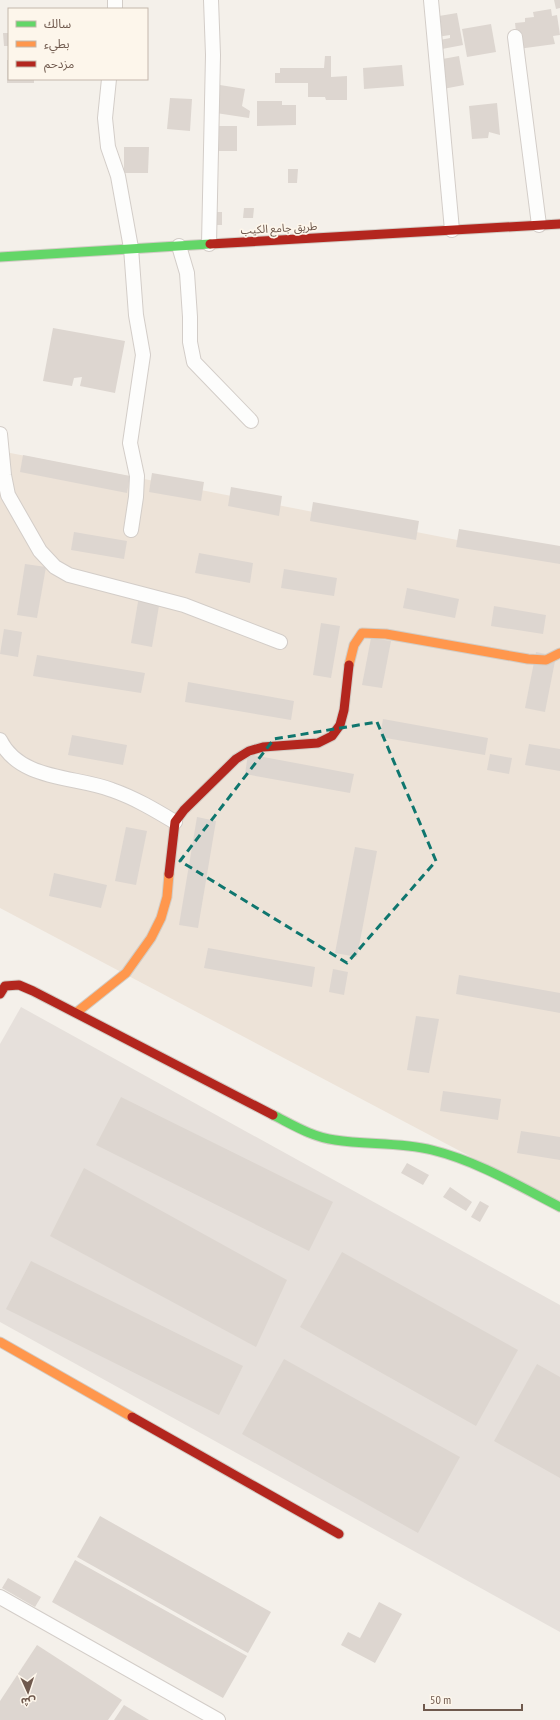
<svg xmlns="http://www.w3.org/2000/svg" width="560" height="1720" font-family="'PT Sans Narrow','Noto Sans Arabic',sans-serif">
<style>
.residential{fill:#ede3d8}
.industrial{fill:#e6e0db}
.building{fill:#ddd6d0}
.lines{fill:none;stroke-linecap:round;stroke-linejoin:round}
.street-casing{stroke:#d3cdc8;stroke-width:16}
.fast-casing{stroke:#d2ccc5;stroke-width:11}
.slow-casing{stroke:#d2ccc5;stroke-width:11}
.jam-casing{stroke:#d2ccc5;stroke-width:11}
.street{stroke:#fdfdfc;stroke-width:14}
.fast{stroke:#63d668;stroke-width:9}
.slow{stroke:#ff974d;stroke-width:9}
.jam{stroke:#b3261e;stroke-width:9}
.marked{fill:none;stroke:#0f766e;stroke-width:3;stroke-dasharray:8 5;stroke-linejoin:round}
.labels{text-anchor:middle;stroke-width:3.5;stroke-linejoin:round;paint-order:stroke}
.street-label{font-size:11px;fill:#6f594d;stroke:#fdf6eb}
</style>
<rect width="100%" height="100%" fill="#f4f0ea"/>
<path class="residential" d="M0,451L560,560V1204L0,908Z"/>
<path class="industrial" d="M21,1007L560,1305V1632L0,1322V1044Z"/>
<g class="building">
<path d="M554,0H560V8L556,9Z"/>
<path d="M551,9L552,16L557,15L560,35L553,36L555,44L518,49L515,23L525,22V18L534,17L533,12Z"/>
<path d="M457,13L463,45L442,49L440,40L450,38V35L437,37L433,17Z"/>
<path d="M491,24L496,52L467,57L462,29Z"/>
<path d="M3,33H9V46H4Z"/>
<path d="M325,56H331V77L347,76V100H326L325,97H308V83H275V73H280V68H324Z"/>
<path d="M459,56L464,85L443,89L437,60Z"/>
<path d="M7,60H9V79H34V83H7Z"/>
<path d="M402,65L404,86L364,89L363,68Z"/>
<path d="M220,85L245,89L242,106L250,111L249,118L216,113Z"/>
<path d="M170,98L192,99L190,131L167,129Z"/>
<path d="M257,101H282V105H296V125L257,126Z"/>
<path d="M497,103L500,135L489,132L488,138L472,139L469,106Z"/>
<rect x="215" y="126" width="22" height="25"/>
<path d="M124,147H149L148,173H124Z"/>
<path d="M288,169H298L297,183H288Z"/>
<path d="M244,208H254L253,218H243Z"/>
<rect x="215" y="212" width="7" height="13"/>
<path d="M53,328L125,341L115,393L80,386L82,377L74,378L72,386L43,381Z"/>
<path d="M23,455L130,476L127,493L20,472Z"/>
<path d="M152,473L204,482L201,501L149,492Z"/>
<path d="M231,487L282,496L279,516L228,506Z"/>
<path d="M313,502L419,521L416,540L310,521Z"/>
<path d="M459,529L560,546V564L456,547Z"/>
<path d="M74,532L127,541L124,559L71,550Z"/>
<path d="M199,553L253,563L250,583L195,573Z"/>
<path d="M25,564L46,567L37,618L17,615Z"/>
<path d="M284,569L337,578L334,596L281,588Z"/>
<path d="M407,588L459,599L455,618L403,608Z"/>
<path d="M139,596L160,600L152,647L131,643Z"/>
<path d="M494,606L546,615L543,634L491,626Z"/>
<path d="M321,623L340,626L331,678L313,675Z"/>
<path d="M4,629L22,632L18,657L0,654Z"/>
<path d="M371,638L391,641L382,688L362,685Z"/>
<path d="M536,652L556,656L545,712L525,708Z"/>
<path d="M37,655L145,673L141,693L33,676Z"/>
<path d="M188,682L294,701L291,720L185,702Z"/>
<path d="M383,719L488,738L485,755L380,737Z"/>
<path d="M72,735L127,745L123,765L68,755Z"/>
<path d="M529,744L560,749V771L525,765Z"/>
<path d="M248,754L354,774L350,793L245,774Z"/>
<path d="M490,754L512,758L509,774L487,770Z"/>
<path d="M197,817L216,821L198,928L179,925Z"/>
<path d="M126,827L147,831L136,885L115,881Z"/>
<path d="M355,847L377,851L357,957L335,953Z"/>
<path d="M54,873L107,885L101,908L49,896Z"/>
<path d="M208,948L315,967L312,987L204,968Z"/>
<path d="M333,969L348,972L344,995L329,992Z"/>
<path d="M459,975L560,993V1013L456,994Z"/>
<path d="M416,1016L439,1019L429,1073L407,1070Z"/>
<path d="M443,1091L501,1099L498,1120L440,1111Z"/>
<path d="M121,1097L333,1202L309,1251L96,1145Z"/>
<path d="M521,1131L560,1137V1160L517,1153Z"/>
<path d="M407,1163L429,1175L423,1185L401,1173Z"/>
<path d="M84,1168L287,1280L256,1347L50,1236Z"/>
<path d="M450,1187L472,1202L466,1211L443,1197Z"/>
<path d="M480,1201L489,1206L480,1222L471,1217Z"/>
<path d="M342,1252L518,1350L476,1426L300,1327Z"/>
<path d="M31,1261L243,1366L219,1415L6,1309Z"/>
<path d="M284,1359L460,1457L418,1533L242,1434Z"/>
<path d="M537,1364L560,1377V1478L494,1441Z"/>
<path d="M100,1516L271,1612L248,1653L77,1557Z"/>
<path d="M75,1560L247,1656L223,1698L52,1602Z"/>
<path d="M8,1578L41,1597L35,1607L2,1588Z"/>
<path d="M379,1602L402,1614L375,1663L341,1645L348,1632L360,1638Z"/>
<path d="M37,1645L122,1700L108,1720H0V1701Z"/>
<path d="M124,1705L149,1720H114Z"/>
</g>
<g class="lines">
<g class="street-casing">
<g id="street">
<path d="M115,0V9"/>
<path d="M431,0L452,230"/>
<path d="M515,37L539,225"/>
<path d="M109,79L105,118L108,147L118,176L131,248L136,315L143,355L130,443L137,476L136,497L131,530"/>
<path d="M209,244L213,55L211,0"/>
<path d="M179,246L187,273L190,317V342L194,362L251,421"/>
<path d="M0,434L4,475L8,495L40,551L55,567L69,575L184,605L280,642"/>
<path d="M0,740C20,781 76,776 112,790C135,798 155,810 175,822"/>
<path d="M0,1597L218,1720"/>
</g>
</g>
<g class="fast-casing">
<g id="fast">
<path d="M0,257L210,244"/>
<path d="M273,1115C293,1125 312,1137 335,1140C367,1145 400,1142 432,1150C477,1161 519,1186 560,1207"/>
</g>
</g>
<g class="slow-casing">
<g id="slow">
<path d="M349,665L354,645L362,633L386,634L528,659L546,660L560,653"/>
<path d="M77,1012L126,973L151,938L161,918L167,897L169,874"/>
<path d="M0,1342L132,1417"/>
</g>
</g>
<g class="jam-casing">
<g id="jam">
<path d="M210,244L560,224"/>
<path d="M169,874L175,822L184,810L236,759L249,751L263,747L318,743L332,736L340,725L344,710L349,665"/>
<path d="M0,994L5,986L19,985L33,991L273,1115"/>
<path d="M132,1417L339,1534"/>
</g>
</g>
<use href="#street" class="street"/>
<use href="#fast" class="fast"/>
<use href="#slow" class="slow"/>
<use href="#jam" class="jam"/>
</g>
<path class="marked" d="M377,722L436,861L347,963L180,861L274,739Z"/>
<g class="labels">
<g class="street-label">
<text transform="translate(279 228) rotate(-3)" y="4">طريق جامع الكيب</text>
</g>
</g>
<rect x="8" y="8" width="140" height="72" fill="#fdf6eb" stroke="#c4b7ac"/>
<rect x="16" y="21" width="20" height="6" fill="#63d668" stroke="#c4b7ac"/>
<text x="44" y="28" font-size="12" fill="#6f594d">سالك</text>
<rect x="16" y="41" width="20" height="6" fill="#ff974d" stroke="#c4b7ac"/>
<text x="44" y="48" font-size="12" fill="#6f594d">بطيء</text>
<rect x="16" y="61" width="20" height="6" fill="#b3261e" stroke="#c4b7ac"/>
<text x="44" y="68" font-size="12" fill="#6f594d">مزدحم</text>
<g transform="translate(28 1692) rotate(177)" stroke="#fdf6eb" stroke-width="3" paint-order="stroke">
<path d="M0-3L7 15L0 10L-7 15Z" fill="#6f594d"/>
<text y="-6" font-size="11" font-weight="bold" text-anchor="middle" fill="#6f594d">ش</text>
</g>
<path d="M424 1704v6h98v-6" fill="none" stroke="#6f594d" stroke-width="2"/>
<text x="430" y="1704" font-size="12" fill="#6f594d" stroke="#fdf6eb" stroke-width="3" paint-order="stroke">50 m</text>
</svg>
